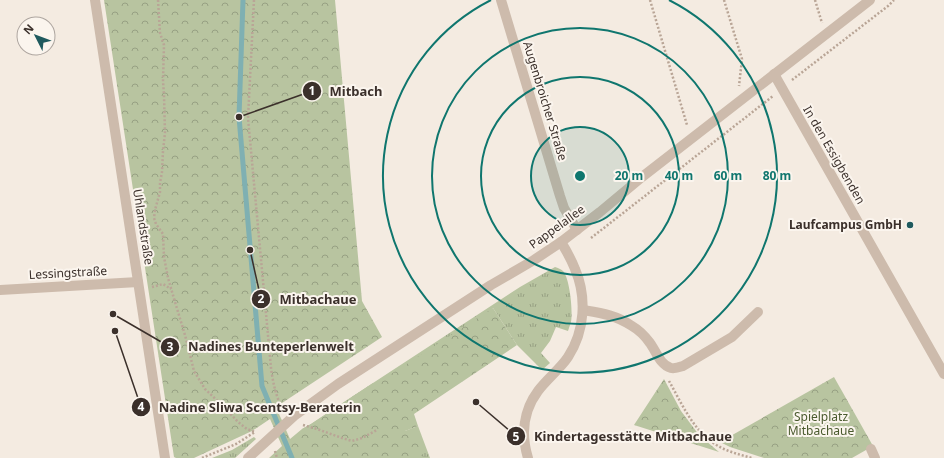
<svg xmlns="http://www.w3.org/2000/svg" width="944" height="458" font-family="'Noto Sans',sans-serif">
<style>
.grass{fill:url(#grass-tufts)}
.park{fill:url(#park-crowns)}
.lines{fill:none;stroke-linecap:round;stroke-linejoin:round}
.stream{stroke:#7fb0b2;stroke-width:5}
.path{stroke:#b9a596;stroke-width:2.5;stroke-dasharray:2 2;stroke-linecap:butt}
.minor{stroke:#cdbbac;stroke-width:10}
.ring{fill:none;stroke:#0f766e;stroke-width:2}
.poi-dot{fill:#1f5a5e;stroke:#fbf5ee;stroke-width:1.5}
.labels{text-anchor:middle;stroke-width:4;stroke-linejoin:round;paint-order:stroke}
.street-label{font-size:12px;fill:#3b302b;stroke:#fbf5ee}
.poi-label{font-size:12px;font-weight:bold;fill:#3b302b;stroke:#fbf5ee;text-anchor:end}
.park-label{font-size:12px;fill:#4a5a2e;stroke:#fbf5ee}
.centre{fill:#0f766e;stroke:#fbf5ee;stroke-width:2}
.ring-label{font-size:12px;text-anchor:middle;font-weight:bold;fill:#0f766e;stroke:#fbf5ee;stroke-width:4;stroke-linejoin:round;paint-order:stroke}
.leader{fill:none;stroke:#3b302b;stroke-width:1.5}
.callout-dot{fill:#3b302b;stroke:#fbf5ee;stroke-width:1.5}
.mark-label{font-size:12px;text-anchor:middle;font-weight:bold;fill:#fff}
.callout-label{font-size:13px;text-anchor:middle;font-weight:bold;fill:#3b302b;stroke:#fbf5ee;stroke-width:4;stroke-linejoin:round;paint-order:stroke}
</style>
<defs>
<pattern id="grass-tufts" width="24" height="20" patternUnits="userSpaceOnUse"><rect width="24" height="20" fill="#b8c4a0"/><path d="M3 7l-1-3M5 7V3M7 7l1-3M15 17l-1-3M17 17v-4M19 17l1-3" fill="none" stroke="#97a083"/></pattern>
<pattern id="park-crowns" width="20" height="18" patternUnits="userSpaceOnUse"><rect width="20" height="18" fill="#b8c4a0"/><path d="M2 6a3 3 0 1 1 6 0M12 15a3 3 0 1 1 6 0" fill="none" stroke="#97a083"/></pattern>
</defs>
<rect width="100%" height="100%" fill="#f4ebe1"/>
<g class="grass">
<path d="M555,267C558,268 561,269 563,271C570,279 573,312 571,322C570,325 569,328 568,331L556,327L550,341L541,353L550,363L542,370L517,345L493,308L389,437L418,426L430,458H299L302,429L311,424L350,398L520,287Z"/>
<path d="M254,437L256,439L235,458H212L232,450Z"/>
</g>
<g class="park">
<path d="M104,0H335L362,301L382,337L276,407L290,439L302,429L311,424L373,383L374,385L493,308L517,345L414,414L418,426L405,431L415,433L423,458H269L282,446L270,419L252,431L194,458H176L174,457Z"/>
<path d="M834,377L873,446L852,458H764L730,447L720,442Z"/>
<path d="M664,379L681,411L699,435L719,452L634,425Z"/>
</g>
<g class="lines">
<path class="stream" d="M243,0L239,117L262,386L292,458"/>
<g class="path">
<path d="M158,0L160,33L164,45L163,81L164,95L165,133L163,151L162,172L160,183V192L155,210L154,218L156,224L163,234L164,257L168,278L175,302L185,335L194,371L205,389L226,409L238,422L247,429L255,432"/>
<path d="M254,0L248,118L271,368C273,383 276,397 283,410"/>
<path d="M650,0L687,125"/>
<path d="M724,0L742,59L739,86"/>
<path d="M815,0L822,23"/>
<path d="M792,80L888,6L894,0"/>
<path d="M591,238L773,96"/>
<path d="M152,287L163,284L171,289"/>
<path d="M669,381C681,402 692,428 712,442C724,451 738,454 752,458"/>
<path d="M303,425L317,429L342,438L352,441L362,438L377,430"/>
<path d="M275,451L277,458"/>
<path d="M202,458L236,444L255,432"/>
</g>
<g class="minor">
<path d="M95,0L165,458"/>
<path d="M501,0L560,196L564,208L577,230"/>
<path d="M774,74L944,374"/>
<path d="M0,290L138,282"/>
<path d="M583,310C601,313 616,315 632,326C639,330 645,336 650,343C656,351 660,365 671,368C675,369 680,367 683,366L732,337L758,312"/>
<path d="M871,449L875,458"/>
<path d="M248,458L294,416L338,384L491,285L534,260L561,242L600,212L642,177L870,0"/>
<path d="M528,458C521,435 523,411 538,391C547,379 560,369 568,357C585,331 587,297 575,269C571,259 566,250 561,242"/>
</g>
</g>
<circle cx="580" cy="176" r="49" fill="#0f766e" fill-opacity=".12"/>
<g class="ring">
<circle cx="580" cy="176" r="49"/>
<circle cx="580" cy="176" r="99"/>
<circle cx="580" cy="176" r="148"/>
<path d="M669 0A197 197 0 1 1 491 0"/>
</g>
<circle class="poi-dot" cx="910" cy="225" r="4"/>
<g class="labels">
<g class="street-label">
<text transform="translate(545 101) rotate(73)" y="4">Augenbroicher Straße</text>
<text transform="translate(834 155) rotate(60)" y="4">In den Essigbenden</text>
<text transform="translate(143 227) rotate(81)" y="4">Uhlandstraße</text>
<text transform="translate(557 227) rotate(-36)" y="4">Pappelallee</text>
<text transform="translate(68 273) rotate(-3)" y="4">Lessingstraße</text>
</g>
<g class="poi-label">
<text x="902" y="229">Laufcampus GmbH</text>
</g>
<g class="park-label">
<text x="821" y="421">Spielplatz<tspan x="821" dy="14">Mitbachaue</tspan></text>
</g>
</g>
<circle cx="580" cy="176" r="6" class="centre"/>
<g class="ring-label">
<text x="629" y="180">20 m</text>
<text x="679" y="180">40 m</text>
<text x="728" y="180">60 m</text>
<text x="777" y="180">80 m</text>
</g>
<path class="leader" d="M239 117L312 91M250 250L261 299M113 314L170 347M115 331L141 407M476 402L516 436"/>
<g class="callout-dot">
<circle cx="239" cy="117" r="4"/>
<circle cx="250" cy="250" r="4"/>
<circle cx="113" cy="314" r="4"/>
<circle cx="115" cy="331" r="4"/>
<circle cx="476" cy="402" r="4"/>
<circle cx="312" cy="91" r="10"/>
<circle cx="261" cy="299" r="10"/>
<circle cx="170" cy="347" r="10"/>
<circle cx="141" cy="407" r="10"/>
<circle cx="516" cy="436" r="10"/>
</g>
<g class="mark-label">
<text x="312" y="95">1</text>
<text x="261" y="303">2</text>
<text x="170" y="351">3</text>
<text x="141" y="411">4</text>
<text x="516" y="441">5</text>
</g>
<g class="callout-label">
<text x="356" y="96">Mitbach</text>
<text x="318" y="304">Mitbachaue</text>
<text x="271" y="351">Nadines Bunteperlenwelt</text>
<text x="260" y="412">Nadine Sliwa Scentsy-Beraterin</text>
<text x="633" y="441">Kindertagesstätte Mitbachaue</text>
</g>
<g transform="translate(36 36) rotate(312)"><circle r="19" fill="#fbf5ee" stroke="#aea6a0"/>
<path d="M0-3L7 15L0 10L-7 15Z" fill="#1f5a5e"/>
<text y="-6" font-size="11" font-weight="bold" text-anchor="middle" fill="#3b302b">N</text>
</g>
</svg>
